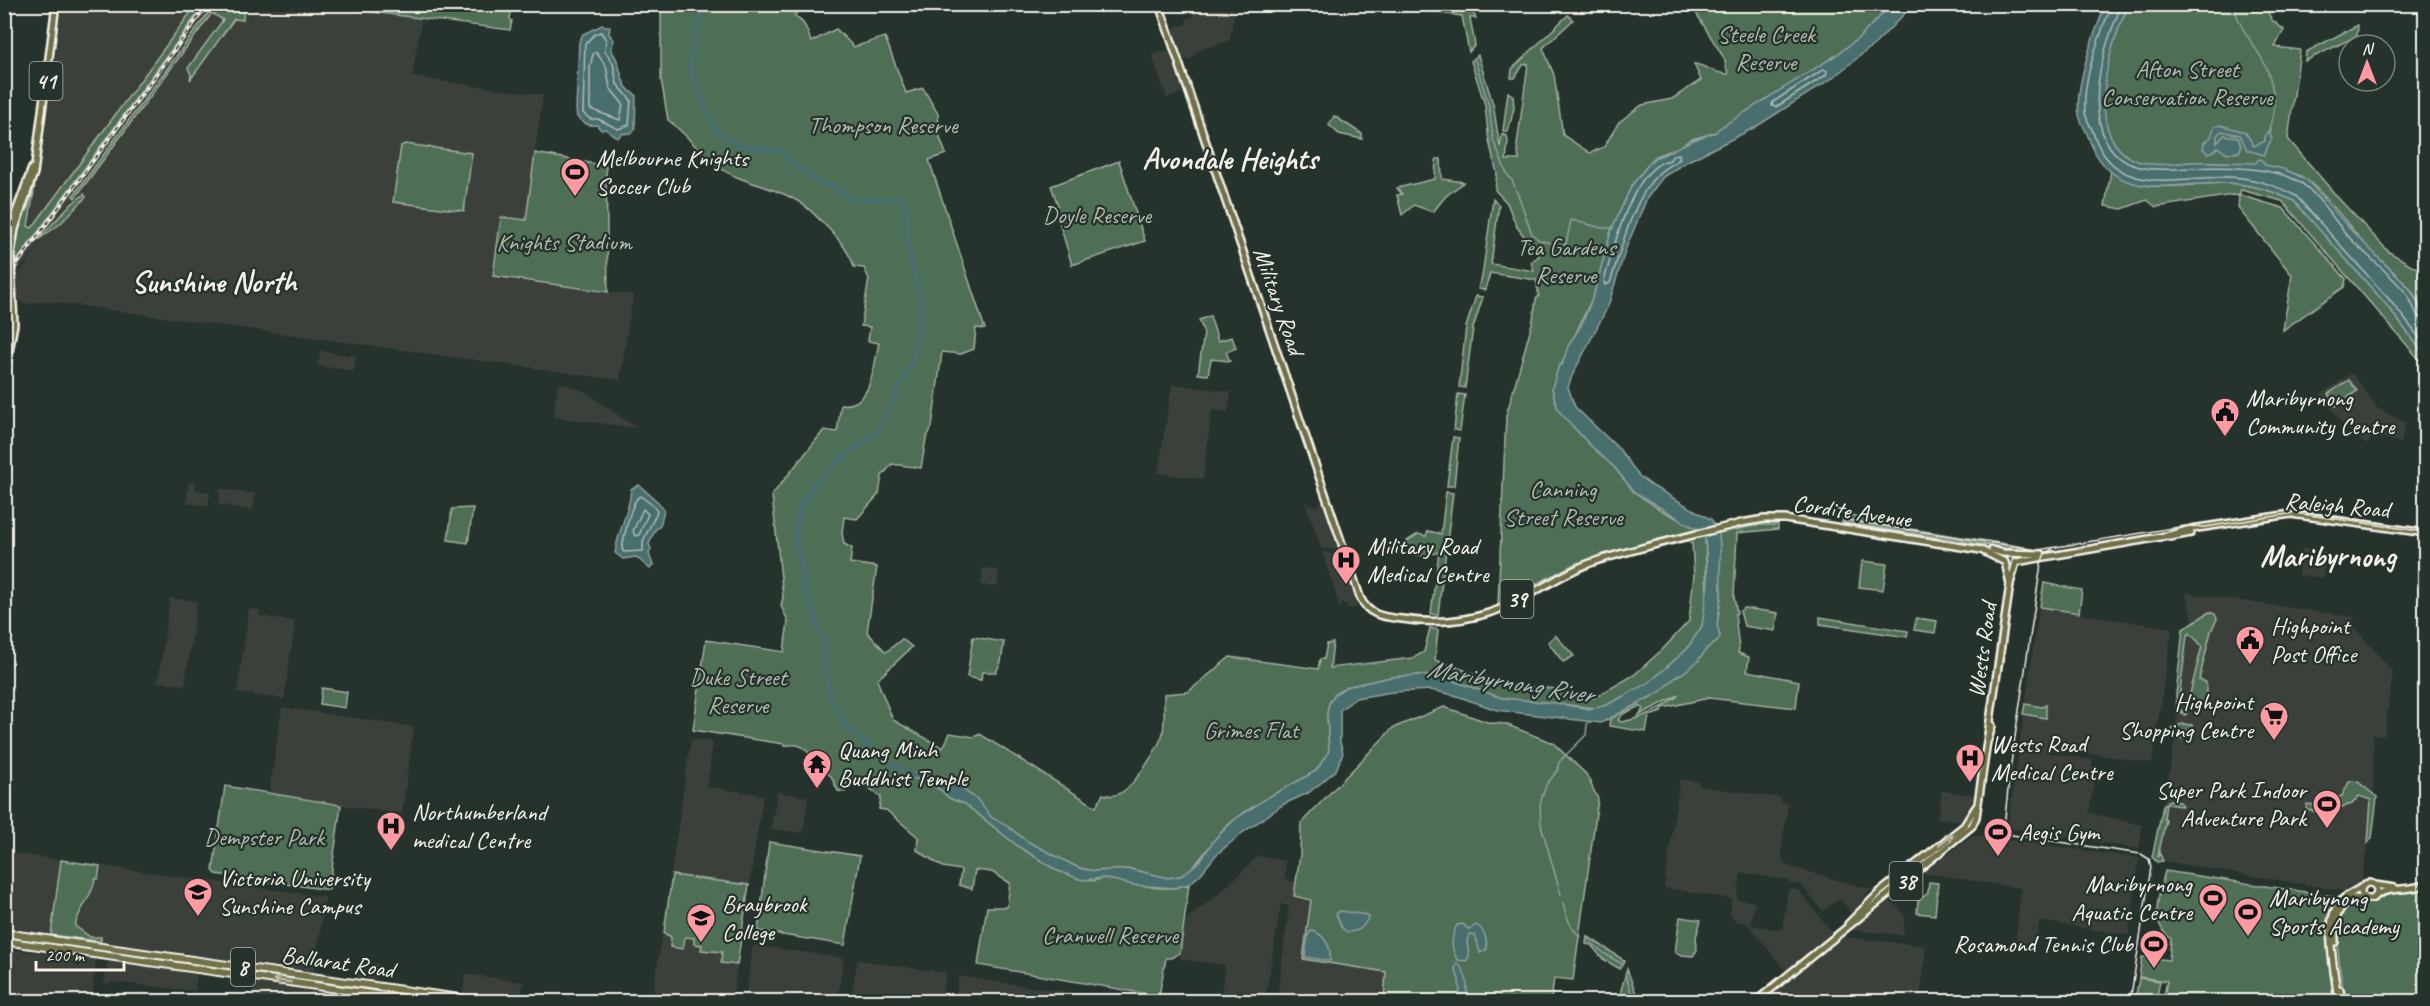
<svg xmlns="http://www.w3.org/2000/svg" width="2430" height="1006" font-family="Caveat,sans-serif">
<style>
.built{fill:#3b403a}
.green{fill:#4f6e57;stroke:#a2b0a0;stroke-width:1.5;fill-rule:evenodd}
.water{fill:#4a6e6e;stroke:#8ea29f;stroke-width:1.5}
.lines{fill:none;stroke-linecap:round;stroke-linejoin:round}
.shore{stroke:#b0bdb7;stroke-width:1.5}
.stream{stroke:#8ea29f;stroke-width:1.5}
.river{stroke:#4a6e6e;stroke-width:5}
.primary-casing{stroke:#f4f1e8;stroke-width:10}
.trunk-casing{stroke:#f4f1e8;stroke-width:10}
.primary{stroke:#6f704a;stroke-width:5}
.trunk{stroke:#6f704a;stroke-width:6}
.tram{stroke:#f4f1e8;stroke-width:1.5}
.rail-casing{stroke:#f4f1e8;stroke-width:4}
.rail{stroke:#26332d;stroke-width:1.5;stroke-dasharray:4.5;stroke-linecap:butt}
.primary-bridge-casing{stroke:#f4f1e8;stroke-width:10;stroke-linecap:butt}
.primary-bridge{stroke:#6f704a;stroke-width:5}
.oneway{stroke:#bfbda9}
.labels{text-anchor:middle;stroke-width:4.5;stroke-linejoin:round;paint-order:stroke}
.shield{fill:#26332d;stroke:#b6b8b0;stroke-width:1.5}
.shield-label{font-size:22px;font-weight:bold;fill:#f4f1e8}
.park-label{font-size:24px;fill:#b2bdae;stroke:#26332d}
.poi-label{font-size:24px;fill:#f4f1e8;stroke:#26332d;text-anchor:start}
.street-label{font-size:24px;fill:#f4f1e8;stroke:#26332d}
.water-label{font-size:26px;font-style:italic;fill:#b0bdb7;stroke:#26332d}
.district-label{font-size:30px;font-weight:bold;fill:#f4f1e8;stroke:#26332d}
</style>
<rect width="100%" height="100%" fill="#26332d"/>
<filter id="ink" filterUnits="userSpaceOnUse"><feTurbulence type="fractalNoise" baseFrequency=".0167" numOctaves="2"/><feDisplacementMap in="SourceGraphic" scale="12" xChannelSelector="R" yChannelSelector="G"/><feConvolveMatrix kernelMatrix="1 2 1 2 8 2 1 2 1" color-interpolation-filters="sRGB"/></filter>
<g filter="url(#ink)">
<g class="built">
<path d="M319,4L422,18L412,77L543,95L535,153L606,166L608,292L633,295L620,380L67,304L46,301L27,304L20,301L17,296L14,281L43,241L14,277L13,266L204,5H214L74,197L212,10L242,20L244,5H248L249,21L252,5Z"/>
<path d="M61,5H196L32,228L28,226L51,88Z"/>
<path d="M1206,5H1235L1230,40L1197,51L1191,60L1183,59L1172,28L1187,24L1186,19L1193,17L1191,9Z"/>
<path d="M1170,49L1184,92L1167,98L1152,55Z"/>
<path d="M320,351L356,356L354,371L318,366Z"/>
<path d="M2352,373L2377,408L2406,423L2401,443L2373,434L2367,445L2346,429L2321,394Z"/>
<path d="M561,383L584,391L636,428L553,417L558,384Z"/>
<path d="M1172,384L1231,392L1228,412L1212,410L1203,479L1158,473Z"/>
<path d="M189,482H196L195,490L210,492L208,506L186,503Z"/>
<path d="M220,489L255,494L253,510L218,505Z"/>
<path d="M1305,501L1308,502L1309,505L1318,506L1319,503L1326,506L1337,544L1340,547L1339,550L1321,548Z"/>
<path d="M1844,519L2025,548L2024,550L1888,530Z"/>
<path d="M2302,548L2327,552L2323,578L2298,575Z"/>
<path d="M1322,552L1342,556L1355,599L1358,600L1356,608H1346L1347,604H1341V608L1338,607V601Z"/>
<path d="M983,568L999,570L997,587L981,585Z"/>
<path d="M2186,593L2354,617L2353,626L2393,672L2384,736L2373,735L2374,797L2362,880L2348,889L2344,891L2157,860L2155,857L2177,727L2176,714L2179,711L2178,706L2185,633L2194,625Z"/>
<path d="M170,598L197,601L185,685L158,682Z"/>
<path d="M2039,608L2172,628L2152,763L2047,747L2046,752L2092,760V766L2096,769L2089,813L2142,825L2139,849L2011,828L2008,825Z"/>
<path d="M249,609L259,610V616L295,622L284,699L237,693Z"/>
<path d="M282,707L414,727L402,814L269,794Z"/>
<path d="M691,739L713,742L707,787L763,795L732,1001L652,1002Z"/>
<path d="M1680,779L1699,782V786L1782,798L1781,803L1788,804L1782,844V857L1785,865L1869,889L1876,888L1869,892L1852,914L1841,900H1837L1823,911L1801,885L1789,883V880L1741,873L1737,899L1755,902L1751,925L1782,930L1788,889L1798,890L1833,933L1786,971L1747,923L1736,921L1730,914L1732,899L1664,888Z"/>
<path d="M1942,791L1974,795L1969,812L1962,821L1938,818Z"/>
<path d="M777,792L808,797L803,833L771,829Z"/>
<path d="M1974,835L2139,858L2129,935L2039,921L2036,949L2015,947L2021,888L1922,873Z"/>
<path d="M5,852L61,860L51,935L5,928Z"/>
<path d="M1258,856L1285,861V879L1296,882L1294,896L1311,900L1387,972L1384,998L1407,1001H1277L1289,906L1281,904L1265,1001H1220L1225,965L1180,959L1185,920L1221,892Z"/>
<path d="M81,863L325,897L314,972L71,937Z"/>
<path d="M1888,900L1892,904L1894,903L1905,916L1903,935L1852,930Z"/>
<path d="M1843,937L1926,946L1920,1001H1763Z"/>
<path d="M753,945L844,958L837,1001H745Z"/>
<path d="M13,950L96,959L92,1001H5V955Z"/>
<path d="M858,960L946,973L941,1001H865L866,997L851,995Z"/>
<path d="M359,961L379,964L377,980L357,977Z"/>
<path d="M111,962L197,973L195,991L110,982L108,986L104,981L107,964Z"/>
<path d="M465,974L523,982L520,1001L463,993Z"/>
<path d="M959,976L1004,983L1129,1001H955Z"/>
<path d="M254,982L395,1001L290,1002L252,996Z"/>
</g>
<g class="green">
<path d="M196,5H204L13,266L15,237L24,210L27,211L35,185L28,226L32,228Z"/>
<path d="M214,5H244L243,20L234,19L190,80L191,75L188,68L223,20L212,13L75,198L73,196Z"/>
<path d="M319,5H512L510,19L512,21L510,30Z"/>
<path d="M661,5H789L799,11L794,16C805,22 807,29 811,42L836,29L854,47L885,37L906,93L923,88L938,114L940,138L946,154L929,160L985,329L976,328L974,349L961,354L942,352L932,427L926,439L921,468L892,464L882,476L879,494L857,519L844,517L842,533L844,544L852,548L850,563L877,567L867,632L886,652L902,639L912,647L877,680L893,720L943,748L950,733L974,737L980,734L1096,807L1103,794C1111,797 1119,795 1125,790C1136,782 1161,745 1163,732C1165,720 1164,706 1164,694L1188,692L1230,657L1318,669L1320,659H1324L1327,644L1333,643L1330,668L1413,658L1424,652L1430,628L1438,630L1435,660L1508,685L1559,689L1594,698L1634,675L1663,649L1689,621L1694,575L1692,544L1686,541L1705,536L1707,597L1702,626L1697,637L1687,649L1650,682L1607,705L1596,708L1502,698L1448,679L1421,675L1391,677L1346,687L1335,694L1329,703L1327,714L1329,751L1316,771L1248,810L1225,827L1192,869L1181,876L1168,878L1130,869L1094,871L1079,868L1038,851L933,779L912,778L924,780L941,790L949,798L965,804L1019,847L1058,871L1093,881L1104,878L1157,888H1174L1189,884L1180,953L1171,958H1166L1159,996L978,965L987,907H1007L1010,883L992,872L975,870L972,889L959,885L961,870L943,867L917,850L918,837L886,810L879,809L881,797L858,780L848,776L845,792L838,791L831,776L821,769L816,771C811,752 804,741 784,746V744L693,730L706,640L784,652L788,621L781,606L783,597L772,495L824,430L837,432L841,404C872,409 874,364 879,343L868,341L870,327L861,326L869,279L864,268L854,267C849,251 840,241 829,229C817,217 806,204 790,197C766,185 740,182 718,167C699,153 686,133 668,120L661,79Z"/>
<path d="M1441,5H1469L1476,18H1470L1475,45L1469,52L1462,16L1440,13Z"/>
<path d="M1691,5H1891L1859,38L1835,56L1717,132L1689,140L1682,146L1656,156L1652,160L1632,185L1611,231L1594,294L1561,365L1559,366L1552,388L1558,410L1589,444L1615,468L1634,492L1661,510L1698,529L1576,563L1498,604L1506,416L1533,320L1536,299L1539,296L1536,280L1490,273L1485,290L1478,289L1482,277L1493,199L1499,205L1491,264L1534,271L1531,262L1539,256L1517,227L1507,203L1495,190L1497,173L1489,141L1485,105L1471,61L1478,55L1493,104L1500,147L1502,134L1507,136L1508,141L1506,160H1519L1517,145L1528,64L1523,65L1515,78H1511L1512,69L1568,15L1573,20L1543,48L1554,75L1563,135L1590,153L1604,147L1619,122L1642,105L1672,99L1701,80L1694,64C1706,65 1717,75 1728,74L1724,58Z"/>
<path d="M2129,5H2264L2272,20L2284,30L2275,47L2300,50L2288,139L2340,200L2389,252L2425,273V318C2421,309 2417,298 2411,290C2399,275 2382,262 2369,249C2351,230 2318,182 2296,174C2265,162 2227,162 2193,162C2183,162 2172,165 2162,165C2128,166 2109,146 2104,114C2099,82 2115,33 2129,5Z"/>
<path d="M2358,25L2357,36L2305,61L2306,52Z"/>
<path d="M1508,92L1513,96L1514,108L1508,132L1503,131Z"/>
<path d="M1334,116L1362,134V139L1339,134L1329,125Z"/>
<path d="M405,144L472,153L464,211L393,202L401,146Z"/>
<path d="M535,153L606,166L608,292L493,276L501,217L526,220Z"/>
<path d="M1436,159H1441L1442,179L1464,182L1445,197L1433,212L1414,205L1402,215L1397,195L1402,194L1397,188L1435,179Z"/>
<path d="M1119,161L1145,241L1072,265L1055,208L1058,205L1051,186Z"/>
<path d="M2111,170C2144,197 2187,183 2227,183C2250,184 2274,191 2294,201L2384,302L2425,355V366L2282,201L2241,190L2239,195L2283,208L2346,279L2344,287L2283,330L2292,275L2238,208L2239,196L2232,195L2156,207L2147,200L2122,209L2105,206Z"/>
<path d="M84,194L86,197L60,224L38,240L67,208Z"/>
<path d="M1476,296L1483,297L1473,328L1465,388L1459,387L1466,327Z"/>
<path d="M1210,316L1218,341L1232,337L1236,348L1226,352L1230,361L1211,359L1208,375L1198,374L1204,333L1199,320Z"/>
<path d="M2349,380L2357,391L2336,406L2328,394Z"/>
<path d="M1458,394L1465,395L1460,431L1454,430Z"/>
<path d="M1453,437L1459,438L1454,486H1447Z"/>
<path d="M1446,492L1453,493L1443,575L1436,574L1439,552L1424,556L1411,554L1407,541L1418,534L1426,536L1428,531L1441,534Z"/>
<path d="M473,508L468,543L448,540L452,509Z"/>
<path d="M1844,514L1875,519L1899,527L2025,547L1844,519L1843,522L2024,550L2020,551L1842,523Z"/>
<path d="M1760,525H1778V529L1737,533L1734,597L1737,613L1735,614L1739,649L1738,653L1749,657L1747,671L1799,681L1796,708L1709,698L1663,708L1662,712L1649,716L1646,732L1609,726L1610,719L1660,692L1678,675L1698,661L1707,648L1717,642L1720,637L1717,625L1721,597L1718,533ZM1679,695C1664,708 1640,719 1621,722L1618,720L1623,714L1640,706L1643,709L1639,715Z"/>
<path d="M1862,561L1887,564L1883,590L1859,587Z"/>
<path d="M1435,581L1442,582L1438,615L1431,614Z"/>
<path d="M2044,583L2082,590L2079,613L2040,607Z"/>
<path d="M1744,608L1778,613L1775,631L1744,626L1740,611Z"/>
<path d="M2209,612L2215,614L2217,619L2211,631L2199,680L2206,682V698L2201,710L2190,694L2202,646L2190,633L2187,636L2178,707L2180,710L2187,713L2185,715L2177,710L2176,694L2183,629Z"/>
<path d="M1820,617L1908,631L1907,637L1820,624Z"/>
<path d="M1916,618L1937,621L1935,633L1914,630Z"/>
<path d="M1555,635L1574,656L1563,662L1548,642Z"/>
<path d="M973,637L1004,642L1001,662L996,672H982L981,680L967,677Z"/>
<path d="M322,688L347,692L345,708L320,704Z"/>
<path d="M2025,704L2042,707L2046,705V718L2023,714Z"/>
<path d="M1444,707L1490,723L1505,724L1553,743L1586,774L1598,799L1573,980L1554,978L1551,1001L1407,1002L1384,998L1386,972L1303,959L1311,900L1294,896L1300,854L1301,823L1393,728Z"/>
<path d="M2183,724L2192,725L2193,731H2187L2186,739L2170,737L2172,727Z"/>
<path d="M2352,781L2358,782L2377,797L2372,838L2368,843L2371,800L2359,796L2352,804L2338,808L2334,814L2306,810L2307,804L2323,806V801L2342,796L2349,782Z"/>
<path d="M225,786L341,805L329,890L216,874L213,870Z"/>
<path d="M2169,800L2180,802L2182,806L2166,804L2164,819L2166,820L2158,856L2160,854L2163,861L2157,862L2152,857L2163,806Z"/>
<path d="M769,842L860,856L845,945L758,931Z"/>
<path d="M61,860L100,866L98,879H95C93,896 79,908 75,926L90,937H101V941L51,935Z"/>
<path d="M2165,871L2332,896L2333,903L2326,923L2335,1001H2163L2167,981L2139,977L2142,957L2169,960L2171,939C2148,921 2159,895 2165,871Z"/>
<path d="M672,875L749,885L737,965L721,963L722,952L701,950L702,945L694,944V938L685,937L683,949L670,947L671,937L664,933Z"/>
<path d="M1929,882L1938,883L1935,915L1917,913L1918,901L1928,893Z"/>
<path d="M2425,887V1001H2345C2342,980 2326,910 2354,901C2360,899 2366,903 2372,901C2378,900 2383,895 2389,894C2402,892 2413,891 2425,887Z"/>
<path d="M1680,917L1701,920L1696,937L1697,950L1693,956L1681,955L1675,952Z"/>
<path d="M1587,936L1625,961L1620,969L1603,959L1591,945L1586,944Z"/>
<path d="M1627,969L1639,1001H1618Z"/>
<path d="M2139,978L2160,981L2156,1001H2135Z"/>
</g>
<g class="water">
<path d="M2106,4L2129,5C2108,44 2080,145 2141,162C2158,167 2174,163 2191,162C2212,161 2234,163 2256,163L2259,159L2262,160L2265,165L2283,169L2306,179L2350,229L2410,289L2425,318V355L2384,302L2294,201C2274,191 2250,184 2228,183C2173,182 2111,206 2088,136C2085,129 2080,121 2079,115C2074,87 2095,30 2106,4Z"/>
<path d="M1891,5H1913L1875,44L1831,79L1754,128L1686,162L1663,177L1647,198L1626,248L1608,306L1572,376L1568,387L1575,407L1620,450L1639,476L1654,487L1712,520L1719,535L1720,547L1721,597L1717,625L1720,637L1717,642L1707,648L1698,661L1683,673L1678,675L1660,692L1601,723L1497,710L1454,695L1431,690L1392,692L1356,698L1340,710V742L1343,753L1336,770L1321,783L1308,793L1284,804L1241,834L1215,856L1200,875L1189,884L1174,888L1133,885L1104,878L1082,880L1058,871L1019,847L965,804L949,798L941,790L924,781L912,778L908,775L919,772L960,784L966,792L977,799L992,818L1003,823L1027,841L1079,868L1094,871L1130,869L1168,878L1181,876L1200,861L1215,839L1234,820L1267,798L1316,771L1329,751L1327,714L1329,703L1335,694L1346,687L1391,677L1421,675L1448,679L1502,698L1555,703L1589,709L1607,705L1650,682L1687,649L1702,626L1708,583L1705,535C1699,526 1687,527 1680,519L1634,492L1615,468L1589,444L1558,410L1552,388L1559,365H1562L1568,346L1582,324L1594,294L1611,231L1632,185L1652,160C1657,155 1660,157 1665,154C1682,144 1697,138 1716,132L1718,129L1835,56L1859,38Z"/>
<path d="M602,25L610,27L609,34L614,40L611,50C624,65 617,86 636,95L635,129L631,133L621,134L618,138L605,129L601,130L597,125C589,126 584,124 577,117L576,110L579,42L583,34Z"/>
<path d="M2220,125L2245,132L2254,146L2265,141V136L2271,129L2270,136L2272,138L2264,155L2247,150L2240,135L2222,131L2217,135V143L2224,135L2238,137L2241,146L2240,151C2233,155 2224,153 2218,147L2212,152L2208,153L2203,149L2204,143L2211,137L2214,127Z"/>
<path d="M639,485L658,502L664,510L660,526L655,530L649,544L651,549L649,554L653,565L650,569L636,557L623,559L615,553C618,530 630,511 631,489Z"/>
<path d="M1340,911L1367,915L1368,918C1363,928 1359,932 1347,932L1342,928L1336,914Z"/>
<path d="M1463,924L1468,929L1477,925C1485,931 1487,939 1487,949L1480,953L1475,935L1469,934L1467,941L1469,957L1466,961L1458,960C1450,950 1451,936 1457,925Z"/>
<path d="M1311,931C1325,933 1332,949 1330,961L1305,957L1308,935Z"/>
<path d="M1457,963C1467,971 1469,988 1465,999L1460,995L1459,979L1455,969Z"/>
</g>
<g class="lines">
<g class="shore">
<path d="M2111,4C2110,13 2104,22 2102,30C2093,55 2083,85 2085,111C2085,118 2091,126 2093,132C2114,198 2174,177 2226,177C2250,177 2276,185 2296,196L2388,298L2426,346"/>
<path d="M2122,4C2107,38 2091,86 2100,124C2112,173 2149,171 2191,168C2221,166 2271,167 2298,181C2316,191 2333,219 2347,235C2365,255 2389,272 2406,293C2411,300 2414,309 2418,317L2426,319"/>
<path d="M601,32L606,40L605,51L613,63L617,84L631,100L629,125L618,129L598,119H590L583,113L585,44L595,34Z"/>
<path d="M596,52L606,66L610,88L623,104L620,120L590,109V67L593,54Z"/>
<path d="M1824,69L1827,71L1826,75L1776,107L1772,106L1773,102Z"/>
<path d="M1679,154L1680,159C1672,164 1665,167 1658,174C1633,198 1621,250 1610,283L1605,285L1604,281C1613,250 1632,166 1670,160L1673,155Z"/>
<path d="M640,496L654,506L657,512L643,541V551L624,552L622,549C624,538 631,500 640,496Z"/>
<path d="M643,509L648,514L639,535L635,536L633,531Z"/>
</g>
<g class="stream">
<path d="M2234,4C2237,25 2252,41 2262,59C2273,78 2278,108 2270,128"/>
<path d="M1475,60L1489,106L1493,140L1507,174L1512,180L1520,200L1532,234L1539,240L1561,246L1566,244L1571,220L1602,228H1613"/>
<path d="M1561,895L1541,825L1540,804L1546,785L1557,771L1559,762L1586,735L1587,724L1590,721"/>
<path d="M1563,903C1565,914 1571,930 1581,937"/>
<path d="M1587,939L1605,954L1622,964"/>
<path d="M1625,973L1634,1002"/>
</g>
<path class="river" d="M704,4L695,32L690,66L693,80L716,130L740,146L780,151L801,171L822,184L833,186L850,199L857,200L900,198L904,201L907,209V240L921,304L919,330L914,357L878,431L841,459L810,489L800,507L795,535L806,591L824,644L827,681L831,698L847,727L856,736L899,769L914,776"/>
<g class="primary-casing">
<g id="primary">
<path d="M1159,4L1360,597C1368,616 1384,617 1402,619C1433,624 1462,622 1492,612C1529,599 1561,572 1599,560C1645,546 1694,535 1741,523L1764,519H1785L1981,550L2005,562L2010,584"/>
<path d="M11,254L15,229L34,173L56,4"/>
<path d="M6,260L10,228L32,168"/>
<path d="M4,357L9,323L8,288"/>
<path d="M4,379L14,324L12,283"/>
<path d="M2170,537L2191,533"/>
<path d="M1992,550L2003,553L2042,554"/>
<path d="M2016,562L2166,536L2191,529L2291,514L2426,533"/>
<path d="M1988,740L1992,726L1990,722"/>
<circle cx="2369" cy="891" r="8"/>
<path d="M2375,885L2395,888"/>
<path d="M2376,896C2387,886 2410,892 2426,884"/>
<path d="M1848,924L1880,892L1964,826L1976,807"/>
<path d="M2335,942C2334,924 2335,907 2353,898L2366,899"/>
<path d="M2340,990L2342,1002"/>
<path d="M1755,1002L1972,826L1976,817L2010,584L2016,562"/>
<path d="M2338,1002C2336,975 2322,923 2339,903C2345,895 2355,892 2363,886"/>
</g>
</g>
<g class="trunk-casing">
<g id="trunk">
<path d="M4,933L487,1002"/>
<path d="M4,941L427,1002"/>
</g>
</g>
<use href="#primary" class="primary"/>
<use href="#trunk" class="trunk"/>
<g class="tram">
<path d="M1845,520L2038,550L2185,526L2205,527L2295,513L2426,532"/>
<path d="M2053,549L2045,553L2041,564L2010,770L2004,827L2006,832L2012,835L2141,854L2149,859L2151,867L2130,1002"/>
</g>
<g class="rail-casing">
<path id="rail" d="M4,282L208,4"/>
</g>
<use href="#rail" class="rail"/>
<g class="primary-bridge-casing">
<g id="primary-bridge">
<path d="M11,254L12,283"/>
<path d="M6,260L8,288"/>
</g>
</g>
<use href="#primary-bridge" class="primary-bridge"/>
</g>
<defs><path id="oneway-shaft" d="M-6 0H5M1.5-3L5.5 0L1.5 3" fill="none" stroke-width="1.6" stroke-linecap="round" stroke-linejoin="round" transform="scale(1.5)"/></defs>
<g class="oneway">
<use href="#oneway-shaft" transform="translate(1946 839) rotate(-39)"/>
<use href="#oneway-shaft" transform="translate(282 981) rotate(-172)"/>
</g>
</g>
<defs>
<g id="stadium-pin" transform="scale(1.5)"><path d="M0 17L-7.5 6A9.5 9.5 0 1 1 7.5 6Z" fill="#ff9aa2" stroke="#26332d"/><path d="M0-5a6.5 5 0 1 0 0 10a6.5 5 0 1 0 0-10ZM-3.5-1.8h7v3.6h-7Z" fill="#111"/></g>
<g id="civic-pin" transform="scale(1.5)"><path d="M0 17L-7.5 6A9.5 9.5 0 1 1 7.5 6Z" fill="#ff9aa2" stroke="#26332d"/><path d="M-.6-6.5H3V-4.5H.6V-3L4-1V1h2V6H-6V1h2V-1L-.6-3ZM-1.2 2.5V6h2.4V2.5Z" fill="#111"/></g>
<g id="hospital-pin" transform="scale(1.5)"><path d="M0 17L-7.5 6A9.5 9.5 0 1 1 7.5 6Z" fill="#ff9aa2" stroke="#26332d"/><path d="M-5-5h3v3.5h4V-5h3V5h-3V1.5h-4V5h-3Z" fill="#111"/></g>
<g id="supermarket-pin" transform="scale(1.5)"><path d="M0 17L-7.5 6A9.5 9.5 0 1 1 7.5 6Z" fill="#ff9aa2" stroke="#26332d"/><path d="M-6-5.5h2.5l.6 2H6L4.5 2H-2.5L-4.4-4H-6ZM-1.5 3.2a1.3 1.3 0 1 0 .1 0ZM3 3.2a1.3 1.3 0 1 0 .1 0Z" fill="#111"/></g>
<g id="temple-pin" transform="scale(1.5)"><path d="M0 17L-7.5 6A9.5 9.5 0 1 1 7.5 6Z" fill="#ff9aa2" stroke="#26332d"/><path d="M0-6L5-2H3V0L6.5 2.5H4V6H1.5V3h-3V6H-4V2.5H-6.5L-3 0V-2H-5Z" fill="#111"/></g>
<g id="university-pin" transform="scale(1.5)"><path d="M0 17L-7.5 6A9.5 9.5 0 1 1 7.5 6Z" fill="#ff9aa2" stroke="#26332d"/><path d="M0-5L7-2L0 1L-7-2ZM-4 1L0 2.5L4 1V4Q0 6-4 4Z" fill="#111"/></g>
<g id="school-pin" transform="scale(1.5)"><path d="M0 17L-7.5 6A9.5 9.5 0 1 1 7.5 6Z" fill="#ff9aa2" stroke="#26332d"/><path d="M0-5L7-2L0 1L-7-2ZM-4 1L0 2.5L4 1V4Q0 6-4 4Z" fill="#111"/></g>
</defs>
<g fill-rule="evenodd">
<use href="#stadium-pin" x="575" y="172"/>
<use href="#civic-pin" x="2225" y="412"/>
<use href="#hospital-pin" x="1346" y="560"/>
<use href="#civic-pin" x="2250" y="640"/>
<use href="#supermarket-pin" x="2274" y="716"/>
<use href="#hospital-pin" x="1970" y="758"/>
<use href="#temple-pin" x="817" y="764"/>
<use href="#stadium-pin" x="2327" y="804"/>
<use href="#hospital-pin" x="391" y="826"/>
<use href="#stadium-pin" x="1998" y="832"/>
<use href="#university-pin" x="198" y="892"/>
<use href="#stadium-pin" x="2213" y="898"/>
<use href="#stadium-pin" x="2248" y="912"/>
<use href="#school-pin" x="701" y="918"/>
<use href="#stadium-pin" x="2154" y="944"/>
</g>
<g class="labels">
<g class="shield">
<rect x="29.5" y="62" width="33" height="38" rx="4.5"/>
<rect x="1500.5" y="580" width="33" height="38" rx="4.5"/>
<rect x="1889.5" y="862" width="33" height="38" rx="4.5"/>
<rect x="231" y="948" width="24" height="38" rx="4.5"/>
</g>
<g class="shield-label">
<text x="46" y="89">41</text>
<text x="1517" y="607">39</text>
<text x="1906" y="889">38</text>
<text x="243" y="975">8</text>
</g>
<g class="park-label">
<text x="1766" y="42">Steele Creek<tspan x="1766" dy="28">Reserve</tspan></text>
<text x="2187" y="77">Afton Street<tspan x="2187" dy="28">Conservation Reserve</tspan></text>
<text x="883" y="133">Thompson Reserve</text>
<text x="1097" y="223">Doyle Reserve</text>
<text x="564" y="250">Knights Stadium</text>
<text x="1566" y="255">Tea Gardens<tspan x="1566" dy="28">Reserve</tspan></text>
<text x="1563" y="497">Canning<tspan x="1563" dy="28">Street Reserve</tspan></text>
<text x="738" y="685">Duke Street<tspan x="738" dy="28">Reserve</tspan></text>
<text x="1251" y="738">Grimes Flat</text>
<text x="264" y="845">Dempster Park</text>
<text x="1110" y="943">Cranwell Reserve</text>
</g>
<g class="poi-label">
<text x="596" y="166">Melbourne Knights<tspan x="596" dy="28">Soccer Club</tspan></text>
<text x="2246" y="406">Maribyrnong<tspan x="2246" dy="28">Community Centre</tspan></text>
<text x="1367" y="554">Military Road<tspan x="1367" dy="28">Medical Centre</tspan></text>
<text x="2271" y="634">Highpoint<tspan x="2271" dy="28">Post Office</tspan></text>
<text x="2253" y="710" text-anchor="end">Highpoint<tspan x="2253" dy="28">Shopping Centre</tspan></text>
<text x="1991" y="752">Wests Road<tspan x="1991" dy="28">Medical Centre</tspan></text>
<text x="838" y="758">Quang Minh<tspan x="838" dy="28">Buddhist Temple</tspan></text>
<text x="2306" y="798" text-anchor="end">Super Park Indoor<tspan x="2306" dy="28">Adventure Park</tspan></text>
<text x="412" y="820">Northumberland<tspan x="412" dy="28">medical Centre</tspan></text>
<text x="2019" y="840">Aegis Gym</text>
<text x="219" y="886">Victoria University<tspan x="219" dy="28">Sunshine Campus</tspan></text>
<text x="2192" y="892" text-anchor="end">Maribyrnong<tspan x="2192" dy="28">Aquatic Centre</tspan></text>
<text x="2269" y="906">Maribynong<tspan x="2269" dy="28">Sports Academy</tspan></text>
<text x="722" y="912">Braybrook<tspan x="722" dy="28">College</tspan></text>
<text x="2133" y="952" text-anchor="end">Rosamond Tennis Club</text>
</g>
<g class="street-label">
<text transform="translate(1279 301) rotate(71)" y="8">Military Road</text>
<text transform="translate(2337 505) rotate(5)" y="8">Raleigh Road</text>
<text transform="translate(1852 511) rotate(8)" y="8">Cordite Avenue</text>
<text transform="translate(1982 650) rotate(-82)" y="8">Wests Road</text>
<text transform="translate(338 962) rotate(8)" y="8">Ballarat Road</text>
</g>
<g class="water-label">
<text transform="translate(1510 681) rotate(9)" y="9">Maribyrnong River</text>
</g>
<g class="district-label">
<text x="1230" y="169">Avondale Heights</text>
<text x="214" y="292">Sunshine North</text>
<text x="2328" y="566">Maribyrnong</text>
</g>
</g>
<rect width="2430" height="1006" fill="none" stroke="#26332d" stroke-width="24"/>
<rect x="12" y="12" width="2406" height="982" fill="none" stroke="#f4f1e8" stroke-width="2" filter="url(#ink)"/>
<g transform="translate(2367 63)"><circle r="28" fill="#26332d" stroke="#787f78" stroke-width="1.5"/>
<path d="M0-4.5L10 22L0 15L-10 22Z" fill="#ff9aa2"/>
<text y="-9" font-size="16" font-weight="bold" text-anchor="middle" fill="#f4f1e8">N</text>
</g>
<path d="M36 961v9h88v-9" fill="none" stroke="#f4f1e8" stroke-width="3"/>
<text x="45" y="961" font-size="18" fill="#f4f1e8" stroke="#26332d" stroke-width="4.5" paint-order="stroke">200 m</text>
</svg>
